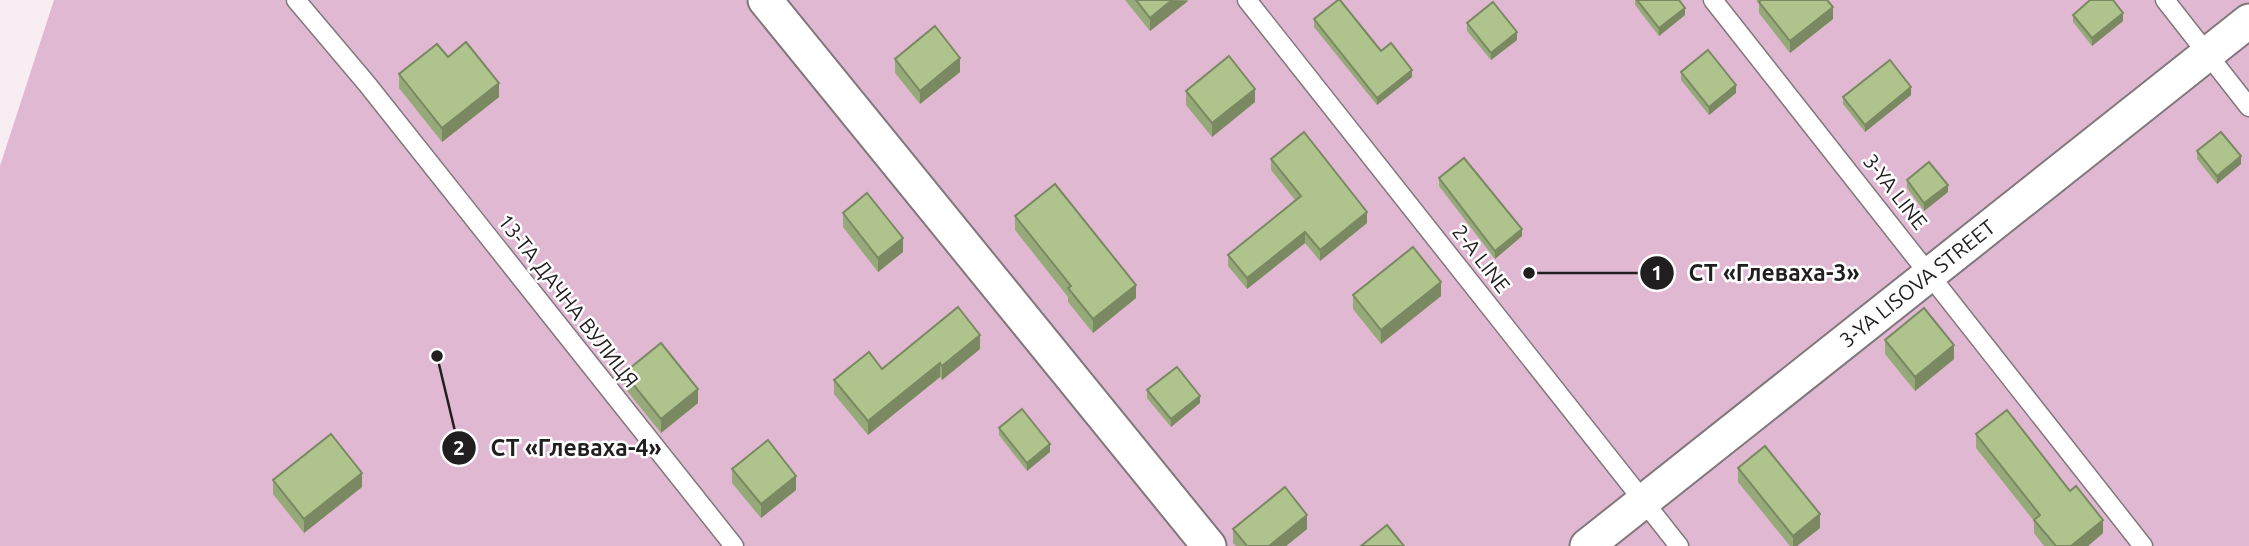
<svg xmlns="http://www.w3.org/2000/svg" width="2249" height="546" font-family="Ubuntu,sans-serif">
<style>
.garden{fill:#e0b8d1}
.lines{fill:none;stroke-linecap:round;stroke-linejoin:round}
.service-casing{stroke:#80787c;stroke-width:21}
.minor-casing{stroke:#80787c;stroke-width:37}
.service{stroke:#fff;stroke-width:18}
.minor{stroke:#fff;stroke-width:33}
.wall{fill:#96a978}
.shaded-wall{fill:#7a8962}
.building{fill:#aec48c;stroke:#7a8962;stroke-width:2}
.labels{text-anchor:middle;stroke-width:5;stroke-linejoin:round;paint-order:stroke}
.street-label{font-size:21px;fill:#211e20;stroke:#fff}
.leader{fill:none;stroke:#211e20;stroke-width:2.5}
.callout-dot{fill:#211e20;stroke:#fff;stroke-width:2.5}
.mark-label{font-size:21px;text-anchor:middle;font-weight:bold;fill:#fff}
.callout-label{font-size:23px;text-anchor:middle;font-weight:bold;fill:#211e20;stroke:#fff;stroke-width:5;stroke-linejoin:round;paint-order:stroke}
</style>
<rect width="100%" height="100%" fill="#f7edf3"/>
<path class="garden" d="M54,0H2249V546H0V166Z"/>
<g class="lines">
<g class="service-casing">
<g id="service">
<path d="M296,0L367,84L734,546"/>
<path d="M1247,0L1679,546"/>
<path d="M1713,0L2143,546"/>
<path d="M2165,0L2249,107"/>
</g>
</g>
<g class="minor-casing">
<g id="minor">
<path d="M765,0L1209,546"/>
<path id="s1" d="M1587,546L2249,21"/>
</g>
</g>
<use href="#service" class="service"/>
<use href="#minor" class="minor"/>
</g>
<g class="wall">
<path d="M1125,0H1188V1L1150,31Z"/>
<path d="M1635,0H1679L1685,15L1659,36L1635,5Z"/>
<path d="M1756,0H1827L1833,19L1790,53L1759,13V4Z"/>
<path d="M2073,15L2123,21L2092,46L2073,22Z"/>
<path d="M1314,19L1381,51L1412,77L1377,105L1314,27Z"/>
<path d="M1467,23L1517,40L1491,60L1467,31Z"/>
<path d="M448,57L499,97L442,142L399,88V74Z"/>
<path d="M895,59L960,72L920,104L895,73Z"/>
<path d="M1681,72L1736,93L1709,115L1681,80Z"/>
<path d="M1186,91L1255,102L1212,137L1186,105Z"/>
<path d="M1911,95L1865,132L1843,104V97Z"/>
<path d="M2197,151L2241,164L2217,184L2197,159Z"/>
<path d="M1271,159L1367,223L1320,261L1305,243L1247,289L1228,266V255L1295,200L1271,170Z"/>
<path d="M1439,178L1522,236L1495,259L1439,186Z"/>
<path d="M1907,180L1948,192L1924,211L1907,188Z"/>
<path d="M843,213L903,252L878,272L843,227Z"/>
<path d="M1015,216L1136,298L1093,333L1068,302V297L1015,230Z"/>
<path d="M1353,295L1441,296L1381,344L1353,309Z"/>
<path d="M1885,340L1954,359L1915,391L1885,354Z"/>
<path d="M980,349L942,380L940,377L868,435L834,394V380Z"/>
<path d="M624,373L698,403L661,433L624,387Z"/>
<path d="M1147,390L1200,403L1171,427L1147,398Z"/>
<path d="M999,428L1050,452L1027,471L999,435Z"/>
<path d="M1976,434L2103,533L2088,546H2044L2034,533V521L1976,448Z"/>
<path d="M1738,468L1820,528L1797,546H1790L1738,482Z"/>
<path d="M732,469L796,490L761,518L732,483Z"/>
<path d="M273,480L362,487L304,533L273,494Z"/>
<path d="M1233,529H1307L1286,546H1236L1233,543Z"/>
</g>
<g class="shaded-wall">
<path d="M1172,0L1188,1L1150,31V18Z"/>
<path d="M1833,7V19L1790,53V41Z"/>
<path d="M1685,8V15L1659,36V28Z"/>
<path d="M2123,13V21L2092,46V38Z"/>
<path d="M1517,32V40L1491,60V53Z"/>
<path d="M960,58V72L920,104V91Z"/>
<path d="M1412,70V77L1377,105V98Z"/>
<path d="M499,83V97L442,142V128Z"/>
<path d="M1736,85V93L1709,115V107Z"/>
<path d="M1911,87V95L1865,132V125Z"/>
<path d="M1255,89V102L1212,137V123Z"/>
<path d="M2241,156V164L2217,184V176Z"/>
<path d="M1948,185V192L1924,211V203Z"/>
<path d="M1367,212V223L1320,261V250Z"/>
<path d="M1522,229V236L1495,259V251Z"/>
<path d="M1305,232V243L1247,289V278Z"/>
<path d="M903,238V252L878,272V258Z"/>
<path d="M1441,282V296L1381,344V330Z"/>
<path d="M1136,285V298L1093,333V319Z"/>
<path d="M980,335V349L942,380V366Z"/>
<path d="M1954,345V359L1915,391V377Z"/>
<path d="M940,363V377L868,435V421Z"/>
<path d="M698,389V403L661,433V419Z"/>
<path d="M1200,396V403L1171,427V419Z"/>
<path d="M1050,444V452L1027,471V463Z"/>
<path d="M362,473V487L304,533V519Z"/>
<path d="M796,476V490L761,518V504Z"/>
<path d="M1820,514V528L1797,546H1793V536Z"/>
<path d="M1307,515V529L1286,546H1269Z"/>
<path d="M2103,520V533L2088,546H2071Z"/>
</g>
<g class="building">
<path d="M1136,0H1172L1150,18Z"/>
<path d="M1338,0H1340L1381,51L1391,43L1412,70L1377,98L1314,19Z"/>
<path d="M1637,0H1679L1685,8L1659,28Z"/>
<path d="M1761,0H1827L1833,7L1790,41L1759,2Z"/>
<path d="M2090,0H2113L2123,13L2092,38L2073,15Z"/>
<path d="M1493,2L1517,32L1491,53L1467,23Z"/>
<path d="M935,26L960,58L920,91L895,59Z"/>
<path d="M466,42L499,83L442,128L399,74L437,44L448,57Z"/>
<path d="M1708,50L1736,85L1709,107L1681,72Z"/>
<path d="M1229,56L1255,89L1212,123L1186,91Z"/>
<path d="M1890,60L1911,87L1865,125L1843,97Z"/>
<path d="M1304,132L1367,212L1320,250L1305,232L1247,278L1228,255L1301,196L1271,159Z"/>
<path d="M2221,132L2241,156L2217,176L2197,151Z"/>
<path d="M1464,158L1522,229L1495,251L1439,178Z"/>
<path d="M1929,162L1948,185L1924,203L1907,180Z"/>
<path d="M1055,184L1136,285L1093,319L1068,288L1071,286L1015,216Z"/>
<path d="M867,193L903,238L878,258L843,213Z"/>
<path d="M1413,247L1441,282L1381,330L1353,295Z"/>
<path d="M958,307L980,335L942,366L940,363L868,421L834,380L869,352L882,369Z"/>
<path d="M1924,308L1954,345L1915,377L1885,340Z"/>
<path d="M661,343L698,389L661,419L624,373Z"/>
<path d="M1177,367L1200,396L1171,419L1147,390Z"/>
<path d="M1022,409L1050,444L1027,463L999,428Z"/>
<path d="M2007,410L2070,491L2076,486L2103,520L2071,546H2056L2034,520L2040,515L1976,434Z"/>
<path d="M331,434L362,473L304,519L273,480Z"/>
<path d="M768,440L796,476L761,504L732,469Z"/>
<path d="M1765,446L1820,514L1793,536L1738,468Z"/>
<path d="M1285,487L1307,515L1269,546H1247L1233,529Z"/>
<path d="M1387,525L1404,546H1361Z"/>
</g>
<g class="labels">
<g class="street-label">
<text transform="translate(1895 192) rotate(52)" y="7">3-YA LINE</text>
<text transform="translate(1481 259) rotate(52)" y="7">2-A LINE</text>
<text dy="7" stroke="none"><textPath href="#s1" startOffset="422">3-YA LISOVA STREET</textPath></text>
<text transform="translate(568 301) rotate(52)" y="7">13-ТА ДАЧНА ВУЛИЦЯ</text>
</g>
</g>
<path class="leader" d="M1529 273L1657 273M437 356L459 448"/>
<g class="callout-dot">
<circle cx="1529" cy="273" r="7"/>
<circle cx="437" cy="356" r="7"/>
<circle cx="1657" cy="273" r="18"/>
<circle cx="459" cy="448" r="18"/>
</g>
<g class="mark-label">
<text x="1657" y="280">1</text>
<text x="459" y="455">2</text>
</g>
<g class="callout-label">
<text x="1774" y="281">СТ «Глеваха-3»</text>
<text x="576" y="456">СТ «Глеваха-4»</text>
</g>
</svg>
